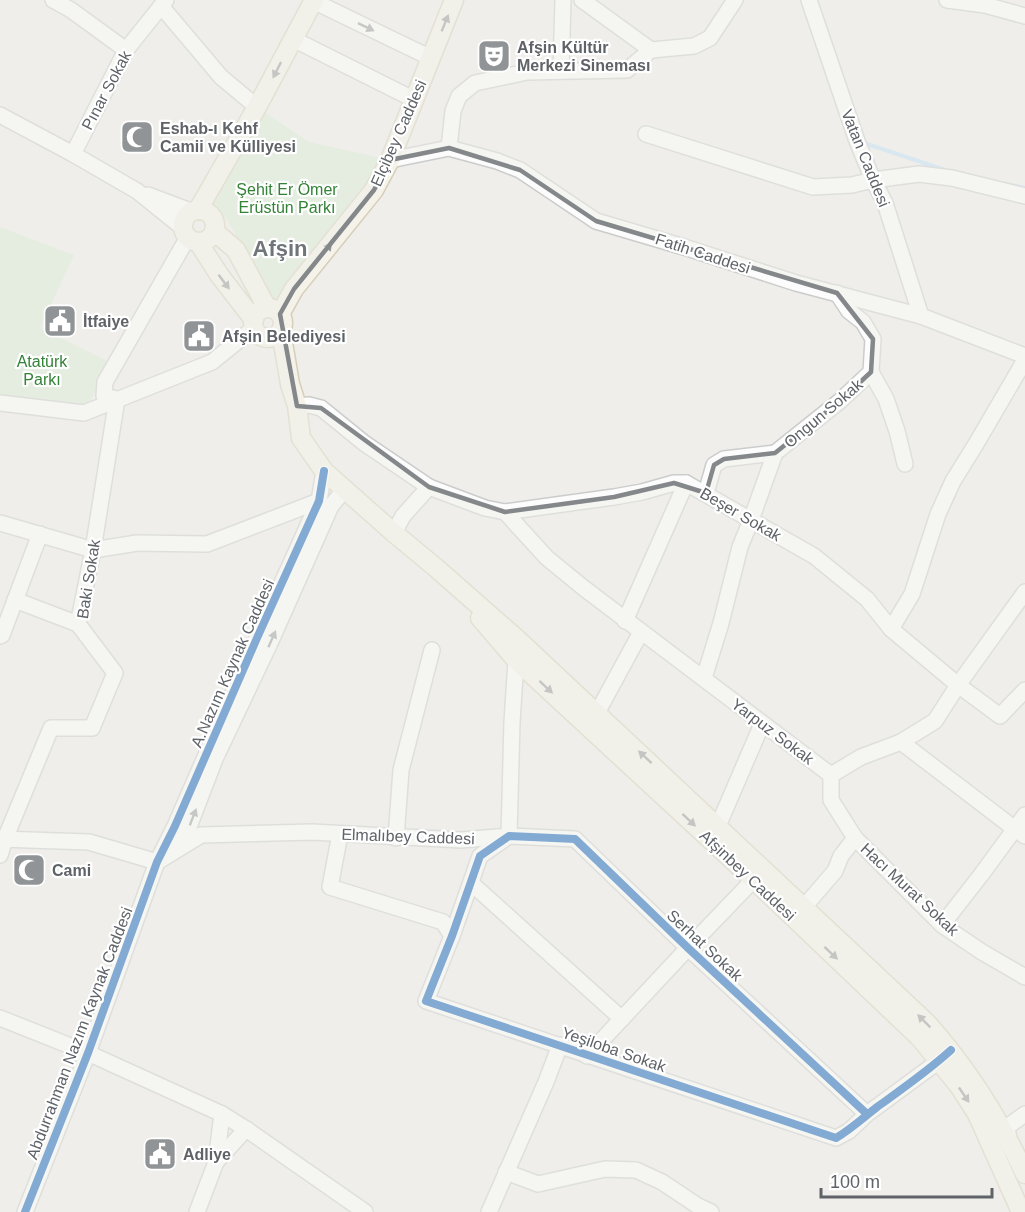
<svg xmlns="http://www.w3.org/2000/svg" width="1025" height="1212" font-family="Arial,sans-serif">
<style>
.green{fill:#d8ebd6}
.lines{fill:none;stroke-linecap:round;stroke-linejoin:round}
.stream{stroke:#bfe0f9;stroke-width:4}
.minor-casing{stroke:#cbcccc;stroke-width:18}
.major-casing{stroke:#d7ceb8;stroke-width:21}
.minor{stroke:#fdfcfc;stroke-width:15}
.major{stroke:#f4f2e9;stroke-width:18}
.cycleway-casing{stroke:#fff;stroke-width:11}
.cycleway{stroke:#0057b8;stroke-width:8}
.oneway{fill:#939595}
.oneway2{fill:#96999c}
.marked{fill:none;stroke:#84888a;stroke-width:4.5;stroke-linejoin:round}
.labels{text-anchor:middle;stroke-width:4.5;stroke-linejoin:round;paint-order:stroke}
.poi-label{font-size:16px;font-weight:bold;fill:#5f6368;stroke:#fff;text-anchor:start}
.street-label{font-size:16px;fill:#5f6368;stroke:#fff}
.park-label{font-size:16px;fill:#348238;stroke:#fff}
.district-label{font-size:22px;font-weight:bold;fill:#70757a;stroke:#fff}
</style>
<rect width="100%" height="100%" fill="#efeeea"/>
<g class="green">
<path d="M257,107L309,142L390,160L280,314L236,250L235,233L226,218L211,209Z"/>
<path d="M0,227L74,255L40,328L111,363L84,413L0,403Z"/>
</g>
<g class="lines">
<g class="stream">
<path d="M864,143L945,170"/>
<path d="M1002,183L1025,188"/>
</g>
<g class="minor-casing">
<g id="minor">
<path d="M53,0L71,10L126,50"/>
<path d="M311,0L431,58"/>
<path d="M582,0L651,50"/>
<path d="M809,0L857,141L873,180L885,203L921,316"/>
<path d="M947,0L985,5L1025,16"/>
<path d="M161,6L221,77L257,107"/>
<path d="M293,39L413,99"/>
<path d="M561,71L563,0"/>
<path d="M0,115L73,154L137,191L183,228"/>
<path d="M646,134L813,187L852,185L873,180L919,174L952,178L1025,196"/>
<path d="M449,148L453,111L459,96L475,83L527,72L627,70L651,50L694,46L710,38L735,0"/>
<path d="M73,154L126,50L166,0"/>
<path d="M390,160L449,148L497,161L520,170L596,221L684,247L796,283L921,316L1025,356"/>
<path d="M148,195L193,212"/>
<path d="M871,372L886,399L897,431L905,464"/>
<path d="M0,403L84,413L212,362L254,328"/>
<path d="M297,406L309,405L321,408L364,443L429,487"/>
<path d="M706,493L714,465L724,459L775,453"/>
<path d="M505,512L547,558L585,589L831,775L861,757L901,742L935,721L958,685L1025,592"/>
<path d="M0,523L93,550L137,543L207,544L319,501"/>
<path d="M394,533L403,516L429,487L485,508L505,512L614,497L642,492L674,483H686L814,556L867,599L891,629L958,685L1000,716L1025,690"/>
<path d="M15,600L78,624"/>
<path d="M625,621L686,483"/>
<path d="M891,629L912,594L938,514L953,481L976,444L1025,360"/>
<path d="M0,636L2,635L40,534"/>
<path d="M704,678L721,623L740,547L751,520L775,453L840,401L871,372L873,339L863,322L849,311L837,293"/>
<path d="M597,713L641,632"/>
<path d="M901,742L1015,829L1025,836"/>
<path d="M831,775V800L855,838L942,925L982,952L1025,977"/>
<path d="M718,826L762,724"/>
<path d="M340,834L330,887L443,922L452,936"/>
<path d="M396,838L401,770L432,650"/>
<path d="M0,839L89,842L157,862"/>
<path d="M174,845L187,832L215,759L270,643L331,506L345,489"/>
<path d="M0,855L5,839L51,728H92L115,673L78,624L93,550L117,399L104,396L105,382L188,237"/>
<path d="M157,862L201,835L312,832L461,840L509,836L512,722L516,660L520,655"/>
<path d="M471,883L622,1019"/>
<path d="M804,907L835,871L841,856L855,838"/>
<path d="M942,925L981,875L1025,815"/>
<path d="M0,1018L88,1053L222,1114L246,1129L365,1212"/>
<path d="M587,1056L688,948L760,873"/>
<path d="M867,1114L688,948L575,839L509,836L480,856L452,936L426,1001L836,1138L849,1131L867,1114L939,1061L946,1054"/>
<path d="M1009,1140L1007,1127L1025,1114"/>
<path d="M216,1162L246,1129"/>
<path d="M506,1172L538,1184L605,1169L636,1170L662,1182L698,1206L711,1212"/>
<path d="M25,1212L88,1053L157,862L175,826L257,638L319,501L324,471"/>
<path d="M197,1212L216,1162L222,1114"/>
<path d="M489,1212L546,1082L560,1045"/>
</g>
</g>
<g class="major-casing">
<g id="major">
<path d="M198,210L257,107L314,0"/>
<circle cx="199" cy="226" r="16"/>
<path d="M214,231L236,250L267,308"/>
<path d="M198,242L220,276L254,320"/>
<circle cx="268" cy="323" r="15"/>
<path d="M280,314L294,289L374,190L390,160L454,0"/>
<path d="M281,331L290,384L297,406L301,438L324,471L394,533L435,567L516,638L927,1023C968,1069 999,1118 1025,1174"/>
<path d="M480,618L516,660L754,880L920,1038L959,1086L977,1114L1021,1212"/>
</g>
</g>
<use href="#minor" class="minor"/>
<use href="#major" class="major"/>
<g class="cycleway-casing">
<g id="cycleway">
<path d="M867,1114L688,948L575,839L509,836L480,856L452,936L426,1001L836,1138C851,1129 863,1118 877,1107C902,1089 928,1071 951,1050"/>
<path d="M25,1212L88,1053L157,862L175,826L257,638L319,501L324,471"/>
</g>
</g>
<use href="#cycleway" class="cycleway"/>
</g>
<defs><path id="oneway-solid" d="M-6-.8H1V-3.2L6.5 0L1 3.2V.8H-6Z" transform="scale(1.5)"/></defs>
<g class="oneway">
<use href="#oneway-solid" transform="translate(445 23) rotate(-68)"/>
<use href="#oneway-solid" transform="translate(277 70) rotate(117)"/>
<use href="#oneway-solid" transform="translate(326 250) rotate(-51)"/>
<use href="#oneway-solid" transform="translate(224 282) rotate(53)"/>
<use href="#oneway-solid" transform="translate(546 687) rotate(43)"/>
<use href="#oneway-solid" transform="translate(645 757) rotate(-137)"/>
<use href="#oneway-solid" transform="translate(689 820) rotate(43)"/>
<use href="#oneway-solid" transform="translate(831 953) rotate(43)"/>
<use href="#oneway-solid" transform="translate(924 1021) rotate(-135)"/>
<use href="#oneway-solid" transform="translate(964 1095) rotate(56)"/>
</g>
<g class="oneway2">
<use href="#oneway-solid" transform="translate(366 27) rotate(26)"/>
<use href="#oneway-solid" transform="translate(272 639) rotate(-66)"/>
<use href="#oneway-solid" transform="translate(193 817) rotate(-69)"/>
</g>
<path d="M0 0H1025V1212H0ZM449,148L520,170L596,221L837,293L873,339L871,372L840,401L775,453L724,459L714,465L706,493L674,483L614,497L505,512L429,487L321,408L297,406L280,314L294,289L374,190L390,160Z" fill="#efeeea" fill-opacity=".55" fill-rule="evenodd"/>
<path class="marked" d="M449,148L520,170L596,221L837,293L873,339L871,372L840,401L775,453L724,459L714,465L706,493L674,483L614,497L505,512L429,487L321,408L297,406L280,314L294,289L374,190L390,160Z"/>
<defs>
<g id="theatre-square" transform="scale(1.725)"><rect x="-9" y="-9" width="18" height="18" rx="4" fill="#919496" stroke="#fff"/><path d="M-5-5.5Q0-4 5-5.5V0Q5 5 0 6Q-5 5-5 0ZM-3.3-2.5H-1v1.5H-3.3ZM1-2.5H3.3v1.5H1ZM-2.8 1Q0 5.5 2.8 1Z" fill="#fff"/></g>
<g id="mosque-square" transform="scale(1.725)"><rect x="-9" y="-9" width="18" height="18" rx="4" fill="#919496" stroke="#fff"/><path d="M3.5-4.9A6 6 0 1 0 3.5 4.9A5 5 0 1 1 3.5-4.9Z" fill="#fff"/></g>
<g id="civic-square" transform="scale(1.725)"><rect x="-9" y="-9" width="18" height="18" rx="4" fill="#919496" stroke="#fff"/><path d="M-.6-6.5H3V-4.5H.6V-3L4-1V1h2V6H-6V1h2V-1L-.6-3ZM-1.2 2.5V6h2.4V2.5Z" fill="#fff"/></g>
</defs>
<g fill-rule="evenodd">
<use href="#theatre-square" x="494" y="56"/>
<use href="#mosque-square" x="137" y="137"/>
<use href="#civic-square" x="60" y="321"/>
<use href="#civic-square" x="199" y="336"/>
<use href="#mosque-square" x="29" y="870"/>
<use href="#civic-square" x="160" y="1154"/>
</g>
<g class="labels">
<g class="poi-label">
<text x="517" y="53">Afşin Kültür<tspan x="517" dy="18">Merkezi Sineması</tspan></text>
<text x="160" y="134">Eshab-ı Kehf<tspan x="160" dy="18">Camii ve Külliyesi</tspan></text>
<text x="83" y="327">İtfaiye</text>
<text x="222" y="342">Afşin Belediyesi</text>
<text x="52" y="876">Cami</text>
<text x="183" y="1160">Adliye</text>
</g>
<g class="street-label">
<text transform="translate(106 90) rotate(-62)" y="6">Pınar Sokak</text>
<text transform="translate(398 133) rotate(-66)" y="6">Elçibey Caddesi</text>
<text transform="translate(866 158) rotate(68)" y="6">Vatan Caddesi</text>
<text transform="translate(703 253) rotate(18)" y="6">Fatih Caddesi</text>
<text transform="translate(823 413) rotate(-40)" y="6">Ongun Sokak</text>
<text transform="translate(741 514) rotate(30)" y="6">Beşer Sokak</text>
<text transform="translate(88 579) rotate(-81)" y="6">Baki Sokak</text>
<text transform="translate(232 663) rotate(-66)" y="6">A.Nazım Kaynak Caddesi</text>
<text transform="translate(773 731) rotate(37)" y="6">Yarpuz Sokak</text>
<text transform="translate(408 836) rotate(2)" y="6">Elmalıbey Caddesi</text>
<text transform="translate(748 875) rotate(43)" y="6">Afşinbey Caddesi</text>
<text transform="translate(910 889) rotate(43)" y="6">Hacı Murat Sokak</text>
<text transform="translate(705 945) rotate(43)" y="6">Serhat Sokak</text>
<text transform="translate(79 1033) rotate(-69)" y="6">Abdurrahman Nazım Kaynak Caddesi</text>
<text transform="translate(614 1049) rotate(19)" y="6">Yeşiloba Sokak</text>
</g>
<g class="park-label">
<text x="287" y="195">Şehit Er Ömer<tspan x="287" dy="18">Erüstün Parkı</tspan></text>
<text x="42" y="367">Atatürk<tspan x="42" dy="18">Parkı</tspan></text>
</g>
<g class="district-label">
<text x="280" y="256">Afşin</text>
</g>
</g>
<path d="M821 1188v9h171v-9" fill="none" stroke="#5f6368" stroke-width="3"/>
<text x="830" y="1188" font-size="18" fill="#5f6368" stroke="#ffffff" stroke-width="4.5" paint-order="stroke">100 m</text>
</svg>
